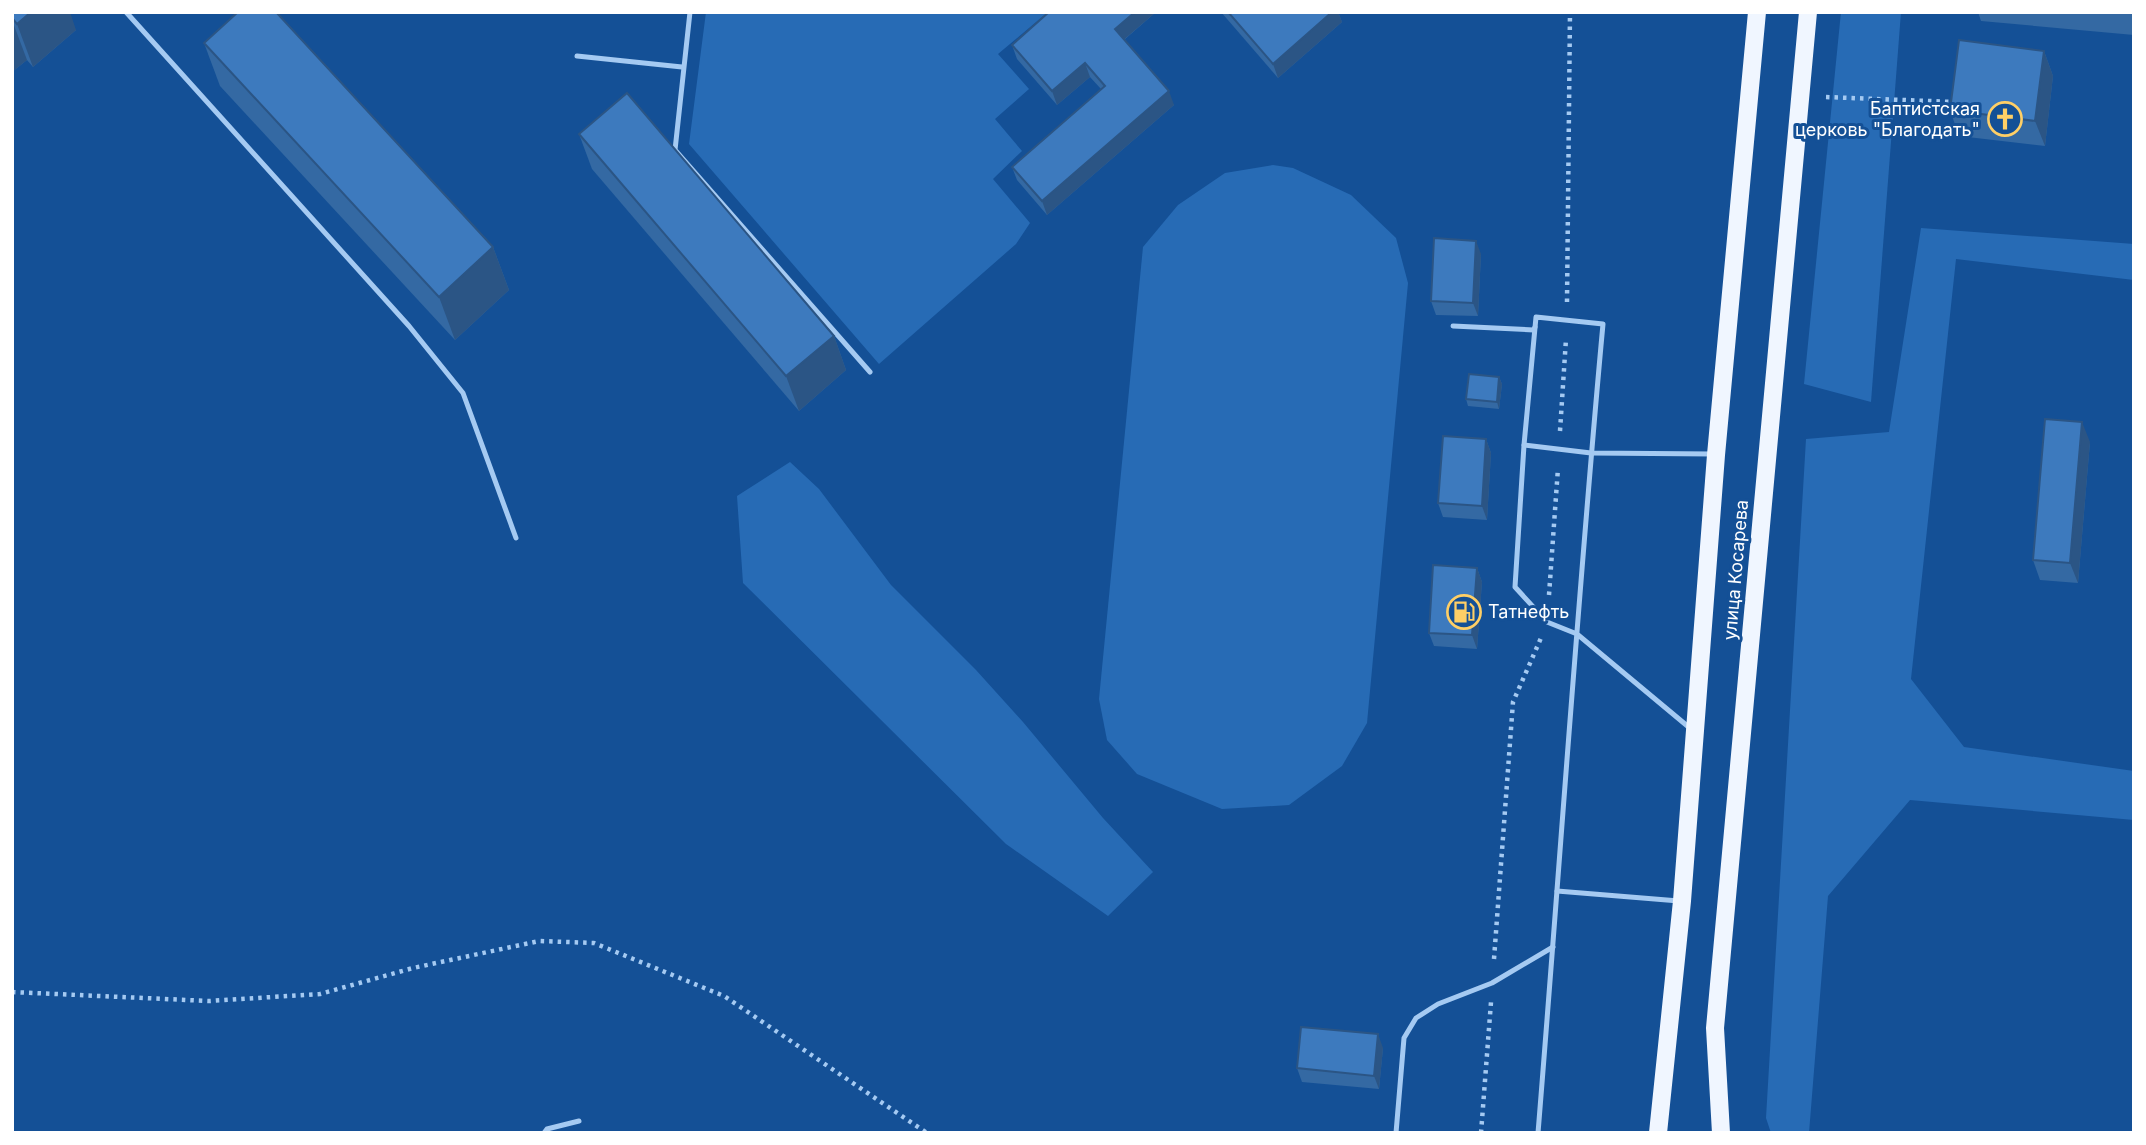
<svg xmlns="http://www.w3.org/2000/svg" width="2146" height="1145" font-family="Inter,sans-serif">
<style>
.green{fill:#276bb5}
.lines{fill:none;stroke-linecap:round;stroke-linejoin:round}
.path{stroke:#a5caf2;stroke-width:4.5;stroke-dasharray:3.5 5;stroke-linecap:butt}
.lane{stroke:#a5caf2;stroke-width:5}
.primary{stroke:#f0f6ff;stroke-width:18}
.wall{fill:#3469a3}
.shaded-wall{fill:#2b5585}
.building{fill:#3d7abe;stroke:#2b5585;stroke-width:2}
.labels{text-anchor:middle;stroke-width:6;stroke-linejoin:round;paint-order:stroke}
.poi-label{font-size:18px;fill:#fff;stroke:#145096;text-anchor:end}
.street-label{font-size:18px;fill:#fff;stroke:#145096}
</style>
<rect width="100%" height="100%" fill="#145096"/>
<g class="green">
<path d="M706,12H1048L998,54L1029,89L995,119L1022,151L993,179L1030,223L1016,244L879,364L689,144Z"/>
<path d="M1841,12H1901L1871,402L1804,384Z"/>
<path d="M1273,165L1293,168L1351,195L1396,238L1408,283L1367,723L1342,766L1289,805L1222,809L1137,774L1107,740L1099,699L1143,247L1178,205L1225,173Z"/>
<path d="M1921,228L2134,244V280L1956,259L1911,679L1964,747L2134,771V820L1910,800L1828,896L1809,1133H1771L1766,1118L1806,439L1889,432Z"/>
<path d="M790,462L819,489L891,585L976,670L1023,722L1103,818L1153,872L1108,916L1006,844L743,583L737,496Z"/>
</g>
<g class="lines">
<g class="path">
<path d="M1826,97L1954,102"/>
<path d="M1567,302L1570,12"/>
<path d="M1560,431L1566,339"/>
<path d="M1549,595L1558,468"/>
<path d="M1494,959L1513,702L1541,638"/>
<path d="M12,992L209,1001L320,994L413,968L539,941L594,943L724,996L927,1133"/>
<path d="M1481,1133L1491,1002"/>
</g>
<g class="lane">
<path d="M126,12L409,326L463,393L516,538"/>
<path d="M690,12L675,150L870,372"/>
<path d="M577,56L682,67"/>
<path d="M1453,326L1534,330L1535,327"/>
<path d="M1524,445L1591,453L1713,454"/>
<path d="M1557,891L1679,901"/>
<path d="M544,1133L547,1129L579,1121"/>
<path d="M1396,1133L1404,1038L1416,1018L1438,1004L1492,983L1553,947"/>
<path d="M1538,1133C1560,863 1578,593 1603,324L1536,317L1524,445L1515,587L1547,622L1577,634L1691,729"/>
</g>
<g class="primary">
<path d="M1658,1133L1682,901L1716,455L1757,12"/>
<path d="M1721,1133L1715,1028L1808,12"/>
</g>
</g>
<g class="wall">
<path d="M12,12L76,30L33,67L27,60L12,72Z"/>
<path d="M1156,12L1124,40L1174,105L1047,215L1017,180L1012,167L1101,89L1090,77L1057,105L1017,59L1012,45Z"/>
<path d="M1221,12H1338L1342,22L1278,78Z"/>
<path d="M1978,12H2134V35L1981,21Z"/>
<path d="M204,43L493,247L509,290L455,340L220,86Z"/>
<path d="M2044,51L2053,76L2045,146L1959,136L1950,110Z"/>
<path d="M579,134L834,336L846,370L799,411L592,169Z"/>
<path d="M1481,254L1478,316L1436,315L1431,301Z"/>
<path d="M1499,377L1502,384L1499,409L1468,406L1466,399Z"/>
<path d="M1486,439L1491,453L1487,520L1443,517L1438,503Z"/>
<path d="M2090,442L2078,583L2040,580L2033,560Z"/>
<path d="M1477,568L1482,582L1477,649L1434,646L1429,633Z"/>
<path d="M1383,1048L1379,1089L1302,1082L1297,1068Z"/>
</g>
<g class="shaded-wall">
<path d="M31,12H70L76,30L33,67L17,24Z"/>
<path d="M1135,12H1156L1120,43L1115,29Z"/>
<path d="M1332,12H1338L1342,22L1278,78L1273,64Z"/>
<path d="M12,20L27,60L12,72Z"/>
<path d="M2044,51L2053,76L2045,146L2035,121Z"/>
<path d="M1085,63L1090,77L1057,105L1052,91Z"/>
<path d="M1169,91L1174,105L1047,215L1042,201Z"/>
<path d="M1476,241L1481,254L1478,316L1473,303Z"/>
<path d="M493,247L509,290L455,340L439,297Z"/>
<path d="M834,336L846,370L799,411L786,376Z"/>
<path d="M1499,377L1502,384L1499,409L1497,402Z"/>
<path d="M2082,422L2090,442L2078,583L2070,563Z"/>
<path d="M1486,439L1491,453L1487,520L1482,506Z"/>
<path d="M1477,568L1482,582L1477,649L1472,635Z"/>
<path d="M1378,1034L1383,1048L1379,1089L1374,1076Z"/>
</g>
<g class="building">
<path d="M12,12H31L17,24L12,18Z"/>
<path d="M238,12H276L493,247L439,297L204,43Z"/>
<path d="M1049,12H1135L1115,29L1169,91L1042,201L1012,167L1105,86L1085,63L1052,91L1012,45Z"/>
<path d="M1228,12H1332L1273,64Z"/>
<path d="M1959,40L2044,51L2035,121L1950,110Z"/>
<path d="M627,93L834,336L786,376L579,134Z"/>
<path d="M1434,238L1476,241L1473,303L1431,301Z"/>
<path d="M1469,374L1499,377L1497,402L1466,399Z"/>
<path d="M2045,419L2082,422L2070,563L2033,560Z"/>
<path d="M1443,436L1486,439L1482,506L1438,503Z"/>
<path d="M1433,565L1477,568L1472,635L1429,633Z"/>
<path d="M1301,1027L1378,1034L1374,1076L1297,1068Z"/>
</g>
<defs>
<g id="church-ring" transform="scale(1.75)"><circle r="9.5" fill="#145096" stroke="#ffcf66" stroke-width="1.5"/><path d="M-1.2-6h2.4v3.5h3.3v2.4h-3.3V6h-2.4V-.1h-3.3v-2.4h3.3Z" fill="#ffcf66"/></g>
<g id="fuel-ring" transform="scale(1.75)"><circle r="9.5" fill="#145096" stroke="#ffcf66" stroke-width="1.5"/><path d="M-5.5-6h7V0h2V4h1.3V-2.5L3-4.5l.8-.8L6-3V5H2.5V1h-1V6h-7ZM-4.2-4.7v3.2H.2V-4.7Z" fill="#ffcf66"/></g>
</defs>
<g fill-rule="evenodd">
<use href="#church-ring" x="2005" y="119"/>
<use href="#fuel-ring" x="1464" y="612"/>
</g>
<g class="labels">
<g class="poi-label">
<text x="1980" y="115">Баптистская<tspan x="1980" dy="21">церковь "Благодать"</tspan></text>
<text x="1488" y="618" text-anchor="start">Татнефть</text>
</g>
<g class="street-label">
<text transform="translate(1736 570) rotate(-85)" y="6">улица Косарева</text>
</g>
</g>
<rect width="2146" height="1145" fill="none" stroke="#ffffff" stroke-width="28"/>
</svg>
